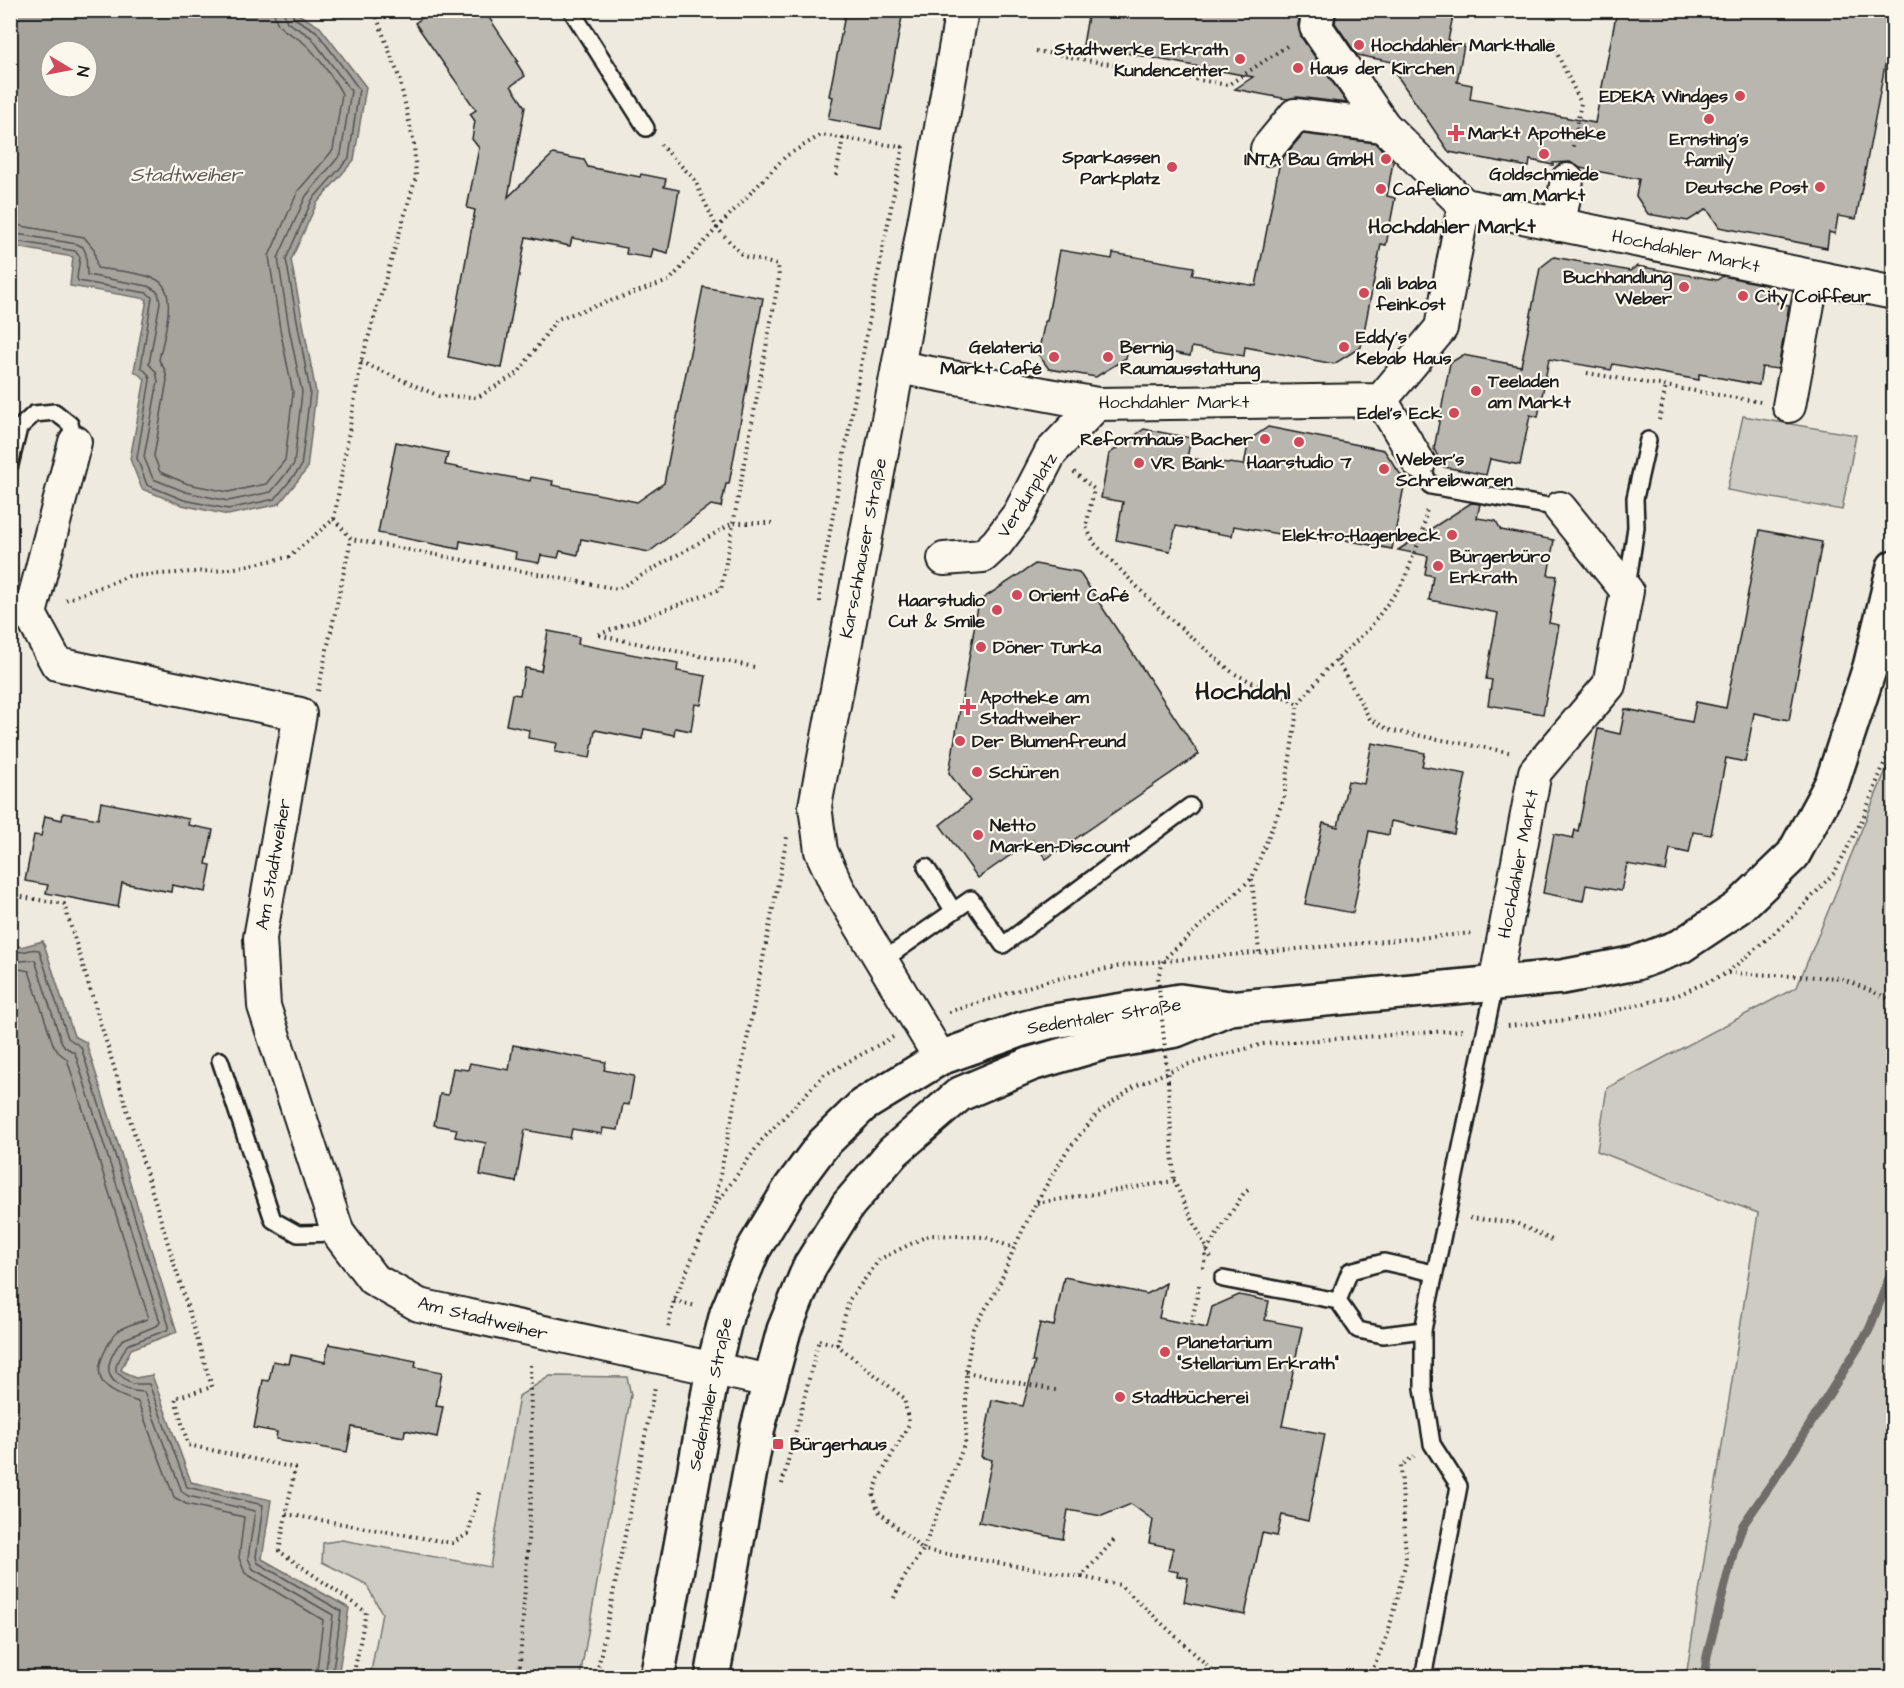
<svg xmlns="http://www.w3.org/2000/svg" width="1904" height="1688" font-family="'Architects Daughter',sans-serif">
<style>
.green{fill:#ceccc2;stroke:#75746f;stroke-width:1.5}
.water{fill:#a6a39d;stroke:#6f6d69;stroke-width:1.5;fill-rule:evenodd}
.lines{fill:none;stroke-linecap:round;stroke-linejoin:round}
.shore{stroke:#535250;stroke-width:1.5}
.stream{stroke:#6f6d69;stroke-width:9}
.building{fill:#b9b6af;stroke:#1c1c1c;stroke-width:1.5}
.lane-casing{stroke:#1c1c1c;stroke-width:20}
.street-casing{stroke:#1c1c1c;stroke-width:36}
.secondary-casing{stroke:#1c1c1c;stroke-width:38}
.path{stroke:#1c1c1c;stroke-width:4;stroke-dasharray:1.5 4.5;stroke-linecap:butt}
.lane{stroke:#fbf7ec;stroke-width:15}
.street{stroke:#fbf7ec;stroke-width:32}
.secondary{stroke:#fbf7ec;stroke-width:33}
.path-bridge{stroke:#1c1c1c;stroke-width:4;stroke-dasharray:1.5 4.5;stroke-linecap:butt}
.poi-dot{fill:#d1495b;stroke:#fbf7ec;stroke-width:2}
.labels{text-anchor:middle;stroke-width:4.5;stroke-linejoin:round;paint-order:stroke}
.poi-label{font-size:18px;font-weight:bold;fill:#1c1c1c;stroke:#fbf7ec;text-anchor:start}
.street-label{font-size:18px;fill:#1c1c1c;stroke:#fbf7ec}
.water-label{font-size:20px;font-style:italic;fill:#5a5956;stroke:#fbf7ec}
.neighbourhood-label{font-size:20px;font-weight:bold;fill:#1c1c1c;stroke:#fbf7ec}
.district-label{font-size:24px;font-weight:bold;fill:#1c1c1c;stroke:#fbf7ec}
</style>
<rect width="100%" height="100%" fill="#eeeadf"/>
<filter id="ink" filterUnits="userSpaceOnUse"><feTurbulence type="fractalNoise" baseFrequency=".0167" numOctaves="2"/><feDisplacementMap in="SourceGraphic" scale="12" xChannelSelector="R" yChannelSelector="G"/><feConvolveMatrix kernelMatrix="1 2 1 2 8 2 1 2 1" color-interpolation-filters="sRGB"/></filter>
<g filter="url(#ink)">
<g class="green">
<path d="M1743,416L1856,435L1842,510L1727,490Z"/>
<path d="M1893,753V1677H1686L1758,1213L1597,1151L1607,1088L1797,987Z"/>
<path d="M550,1376L627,1377L631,1395L580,1677H370L382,1613L366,1584L322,1562L323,1543L342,1540L490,1567L519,1396Z"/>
</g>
<g class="water">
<path d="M10,11H293L320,27L366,87L354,160L317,203L291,260L316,392L307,469L279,504L228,515L182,505L142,489L130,459L145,379L134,371L147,299L70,286L73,257L11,246ZM51,51H87V87H51Z"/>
<path d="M43,941L74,1036L86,1042L177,1332L131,1349L121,1370L135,1378L152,1375L191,1482L271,1500L262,1559L349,1608L338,1677H11L10,943L21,947Z"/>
</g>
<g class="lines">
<g class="shore">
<path d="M10,224L84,237L94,249L97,268C115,271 135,271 153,278C181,287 163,338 159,360L165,370L167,380L154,456L160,472L188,484L228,492L266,484L285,460L293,393L280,329L269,256L298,191L333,150L342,94C336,82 315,52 305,44C292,32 275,32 274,10"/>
<path d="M10,233L77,244L83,247L86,254L87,275L148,286L158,292L160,302L149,364L156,372L158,381L144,457L153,479L186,492L228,501L271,492L294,464L302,392L289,328L278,258L306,196L341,154L351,91L311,37L287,22L283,10"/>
<path d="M10,240L75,251L80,257L77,278L78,281L147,293L152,297L141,367L149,375L150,380L137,458L147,485L184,500L228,509L275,499L301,467L310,392L286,259L312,200L349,158L359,89L316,31L294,18L291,10"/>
<path d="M10,949C26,956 28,947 39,950L68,1038L81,1047L169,1326L167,1330L127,1345L116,1366V1372L132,1384H149L187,1487L263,1505L256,1557L258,1563L341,1611L332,1678"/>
<path d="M10,957L20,961L35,960L61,1041L65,1047L75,1053L160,1322L158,1325L122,1340C106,1361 100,1380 130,1390C135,1392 140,1391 144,1392L182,1492L188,1496L255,1511L248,1558L253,1569L333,1615L325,1678"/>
<path d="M10,967L29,971L53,1044L58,1052L67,1059L148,1316L147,1319C138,1323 125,1325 117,1332C111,1337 108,1345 105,1351C88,1384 112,1393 138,1402L174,1497L186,1504L244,1517L239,1558L245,1573L323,1620L316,1678"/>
</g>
<path class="stream" d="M1704,1678L1707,1656L1734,1550L1743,1525L1791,1455L1869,1330L1894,1265"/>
</g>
<g class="building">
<path d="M434,10H484L518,61L516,62L525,76L511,86L525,107L508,197L553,154L584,160L588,167L640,177L641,174L666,179L664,187L679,190L668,253L653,249L651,258L626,254L627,248L572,238L570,246L526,237L502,368L448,357L475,210L467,208L479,148L472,139L475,121L470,114L476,110L415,23Z"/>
<path d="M846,10H899L898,16L902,17L881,129L828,119L833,97L829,96Z"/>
<path d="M1089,10H1301L1298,25L1301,37L1347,103L1297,97L1287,99L1235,89L1253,77L1083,45Z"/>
<path d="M1337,10H1454L1448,41L1464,45L1457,82L1472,85L1470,99L1595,123L1617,10H1893V23L1856,219L1838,216L1835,234L1829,232L1827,248L1719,227L1707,209L1688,221L1648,214L1636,196L1639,179L1580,168L1570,162L1553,163V165L1530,160L1529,167L1449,152L1396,74L1398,63L1357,55L1335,23Z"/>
<path d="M1303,134L1376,143L1393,162L1387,196L1395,198L1386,245L1381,244L1361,347L1334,364L1245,347L1244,356L1192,347L1190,356L1129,344L1126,358L1096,377L1049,369L1038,354L1045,321H1047L1060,250L1112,259L1113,253L1194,267L1192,275L1256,286L1280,161Z"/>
<path d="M1554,257L1630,271L1637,266L1717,280L1723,276L1766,285L1777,303L1789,305L1778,369L1762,367L1759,385L1699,374V380L1613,364L1611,370L1549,359L1538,417L1530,415L1520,465L1490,459L1486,475L1444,467L1434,449L1450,363L1463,355L1521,366L1540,268Z"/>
<path d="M703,287L763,298L729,484H726L721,507L711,505L649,552L581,539L578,555L560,551L558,558L541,555L539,563L515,559L516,552L460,541L459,549L378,533L396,442L448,453L445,465L530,481L531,477L553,481L552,485L637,502L664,483Z"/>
<path d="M1268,427L1384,450L1405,481L1392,549L1319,535L1318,541L1234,526L1232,536L1176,526L1170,551L1116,540L1123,502L1101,498L1109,454L1144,429L1191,438L1187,458L1244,465L1249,440Z"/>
<path d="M1471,503L1480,504L1477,518L1496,521L1501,530L1554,540L1548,575L1557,576L1549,623L1559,625L1543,714L1488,705L1492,680L1486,679L1498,613L1429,600L1433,576L1425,574L1428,556L1398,550Z"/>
<path d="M1760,530L1822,542L1789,720L1754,713L1745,762L1726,758L1711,835L1693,832L1689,853L1670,849L1666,871L1627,864L1621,891L1586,885L1583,901L1543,893L1554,834L1573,838L1575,830L1578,831L1598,729L1620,734L1625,709L1692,722L1696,702L1726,708Z"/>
<path d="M1035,564L1079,572L1199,754L1046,859L1032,840L978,878L940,825L970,801L949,773L979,601Z"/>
<path d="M548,631L579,637L578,644L678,663L677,671L706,676L701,705L695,704L691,731L675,728L674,735L644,729L642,739L595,730L590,758L555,752L557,743L528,738L529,730L506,725L512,694L520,695L525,668L541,671Z"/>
<path d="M1372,743L1425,753L1422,766L1466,774L1454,834L1391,821L1389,835L1369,831L1353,913L1305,904L1323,823L1338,827L1348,781L1364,784Z"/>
<path d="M101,802L189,819L188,825L213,830L206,864L211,865L206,892L172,885L171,892L122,883L118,907L46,893L48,885L25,881L34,835L41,836L45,816L62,820L63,813L98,819Z"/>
<path d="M513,1045L606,1062L604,1070L634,1076L629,1105L623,1104L618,1130L603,1128L602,1134L572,1129L570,1138L525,1130L516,1182L480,1175L486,1143L455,1137L457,1129L434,1125L440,1094L448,1095L453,1068L468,1070L470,1063L509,1070Z"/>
<path d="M1064,1277L1147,1294L1166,1283L1159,1318L1207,1328L1212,1307L1239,1295L1269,1301L1265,1320L1302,1327L1282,1426L1325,1434L1308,1521L1282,1515L1277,1536L1262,1533L1245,1615L1184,1602L1188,1578L1177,1576L1178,1572L1168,1570L1173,1548L1149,1543L1153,1520L1131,1504L1102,1516L1068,1510L1063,1539L979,1522L992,1460L981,1457L992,1400L1023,1406L1035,1362H1032L1040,1323L1054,1326Z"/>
<path d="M329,1344L416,1361L415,1367L442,1372L436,1406L443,1407L437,1437L405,1430L404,1437L352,1427L347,1452L276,1439L277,1432L254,1428L263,1380L269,1381L273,1361L289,1364L291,1355L325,1362Z"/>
</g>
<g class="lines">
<g class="lane-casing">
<g id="lane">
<path d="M571,10L646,128"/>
<path d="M1419,463L1431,486L1560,508"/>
<path d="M10,465L19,428L34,414L55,412L70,424L75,442"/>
<path d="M1627,588L1636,527L1635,498L1648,440"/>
<path d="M926,867L953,910"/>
<path d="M882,961L971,899L1003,945L1190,806"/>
<path d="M220,1060L273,1220L298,1234L338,1233"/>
<path d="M1223,1279L1338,1301"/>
<path d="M1423,1330L1383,1335L1358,1330L1338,1301L1350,1271L1384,1262L1434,1273"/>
<path d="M1423,1678L1459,1486L1432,1444L1423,1388V1330L1495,984"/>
</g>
</g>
<g class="street-casing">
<g id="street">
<path d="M1384,126L1464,205L1894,293"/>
<path d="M1267,149L1295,115L1384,126L1316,27L1319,10"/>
<path d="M1559,225L1567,180"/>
<path d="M898,367L1097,404L1381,400L1441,328L1464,205"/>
<path d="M1381,400L1419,463"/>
<path d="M1789,406L1813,277"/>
<path d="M75,442L30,614L57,664L300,714L260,938L264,1006L338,1233L373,1279L419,1305L770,1381"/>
<path d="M944,559L983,556L997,543L1019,514L1051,452L1097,404"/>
<path d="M1495,984L1535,772L1609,685L1627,591L1560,508"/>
<path d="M940,1058L838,888L821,851L815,806L904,335L962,10"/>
</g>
</g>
<g class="secondary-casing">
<g id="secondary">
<path d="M657,1678L713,1369L727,1313L753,1250L791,1187L823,1144L863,1105L940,1058L1022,1029L1048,1022L1180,1001L1229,1008L1562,977L1636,963L1681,946L1738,908L1793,855L1832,783L1870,667L1894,567"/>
<path d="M712,1678L758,1427L784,1330L810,1266L848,1205L893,1152L960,1094L1031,1064L1103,1043L1176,1030L1227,1009"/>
</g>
</g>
<g class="path">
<path d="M1550,39L1581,103L1572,151"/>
<path d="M1036,51L1228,85L1290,44"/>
<path d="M836,175L843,138"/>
<path d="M361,362L439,396L478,397L518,373L557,319L669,281L717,228L694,179L660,144"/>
<path d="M1587,373L1761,402"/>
<path d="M1659,420L1666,386"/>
<path d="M1074,472L1094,489L1086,527L1094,543L1159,609L1233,673L1298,704"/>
<path d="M334,519L351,539L618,589L733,523H772"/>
<path d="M66,600L129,576L225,570L289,557L334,519L361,362L416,177L414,144L399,77L374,10"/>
<path d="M820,602V585L874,295L903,146"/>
<path d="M1337,660L1370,719L1389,730L1513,753"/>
<path d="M754,667L597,635L721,589L779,278L778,265L743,256L717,228L786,156L821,135L903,147"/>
<path d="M318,691L351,539"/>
<path d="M1252,879L1259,952"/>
<path d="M10,895L64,904L212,1387L175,1398L188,1445L295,1468L279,1551L366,1612L353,1678"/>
<path d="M1232,897L1252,878L1284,798L1298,704L1326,670L1369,629L1404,581L1423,530L1427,508"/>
<path d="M1728,973L1841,978L1894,1001"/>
<path d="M949,1012L1047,981L1131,964L1474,933"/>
<path d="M1508,1026L1585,1018L1678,995L1727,973L1794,916L1835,872L1863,818L1894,738"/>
<path d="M1168,1081L1174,1181"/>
<path d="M1037,1203L1174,1181L1212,1260"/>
<path d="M716,1204L762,1140L824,1075L893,1037"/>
<path d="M1470,1218L1516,1223L1552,1240"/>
<path d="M1203,1268L1206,1251L1244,1193L1251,1188"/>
<path d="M674,1301L696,1306"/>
<path d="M1192,1322L1200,1281"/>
<path d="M668,1327L674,1301L714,1207L787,837"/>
<path d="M819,1340L837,1345L904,1398L909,1424L879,1478L873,1494L878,1511L923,1550L966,1440V1372L973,1329L997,1290L1014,1248L1036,1203L1066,1152L1097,1114L1135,1086L1182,1066L1263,1044L1462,1030"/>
<path d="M837,1345L849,1300L880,1259L929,1235L985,1237L1014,1248"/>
<path d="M966,1372L1060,1391"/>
<path d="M782,1484L819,1340"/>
<path d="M286,1514L452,1543L468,1534L480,1489"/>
<path d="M1082,1577L1120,1585L1221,1678"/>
<path d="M894,1598L902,1581L923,1550L1081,1577L1114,1540"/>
<path d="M519,1678L532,1482L530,1361"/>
<path d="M596,1678L655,1387"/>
<path d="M1369,1678L1388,1633L1406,1561L1401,1466L1414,1456"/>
</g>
<use href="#lane" class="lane"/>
<use href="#street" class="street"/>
<use href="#secondary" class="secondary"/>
<path class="path-bridge" d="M1168,1081L1158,977L1164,959L1232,897"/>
</g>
</g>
<g class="poi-dot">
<circle cx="1359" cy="45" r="6"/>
<circle cx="1240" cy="59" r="6"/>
<circle cx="1298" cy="68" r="6"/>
<circle cx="1740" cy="96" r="6"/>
<circle cx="1709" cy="119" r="6"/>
<path d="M1453 124h6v6h6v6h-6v6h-6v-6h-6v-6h6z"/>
<circle cx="1544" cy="154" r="6"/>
<circle cx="1386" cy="159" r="6"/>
<circle cx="1172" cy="167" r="6"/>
<circle cx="1820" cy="187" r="6"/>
<circle cx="1381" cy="189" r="6"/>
<circle cx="1684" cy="287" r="6"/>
<circle cx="1364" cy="293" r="6"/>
<circle cx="1743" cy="296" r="6"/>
<circle cx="1344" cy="347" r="6"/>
<circle cx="1054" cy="357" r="6"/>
<circle cx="1108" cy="357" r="6"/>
<circle cx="1476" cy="391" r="6"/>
<circle cx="1454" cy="413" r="6"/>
<circle cx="1265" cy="439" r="6"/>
<circle cx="1299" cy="442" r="6"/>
<circle cx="1139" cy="463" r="6"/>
<circle cx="1384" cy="469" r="6"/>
<circle cx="1452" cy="535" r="6"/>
<circle cx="1438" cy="566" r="6"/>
<circle cx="1017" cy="595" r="6"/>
<circle cx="997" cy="610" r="6"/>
<circle cx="981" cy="647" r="6"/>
<path d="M965 698h6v6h6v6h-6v6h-6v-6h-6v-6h6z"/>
<circle cx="960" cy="741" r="6"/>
<circle cx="977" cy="772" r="6"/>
<circle cx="978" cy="835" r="6"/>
<circle cx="1165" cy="1352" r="6"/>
<circle cx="1120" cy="1397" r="6"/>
<rect x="772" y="1438" width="12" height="12" rx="3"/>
</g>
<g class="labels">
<g class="poi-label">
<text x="1371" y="51">Hochdahler Markthalle</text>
<text x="1228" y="55" text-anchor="end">Stadtwerke Erkrath<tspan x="1228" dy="21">Kundencenter</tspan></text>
<text x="1310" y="74">Haus der Kirchen</text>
<text x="1728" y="102" text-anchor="end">EDEKA Windges</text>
<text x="1468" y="139">Markt Apotheke</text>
<text x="1709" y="145" text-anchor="middle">Ernsting's<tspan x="1709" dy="21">family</tspan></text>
<text x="1160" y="163" text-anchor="end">Sparkassen<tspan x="1160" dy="21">Parkplatz</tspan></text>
<text x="1374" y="165" text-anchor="end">INTA Bau GmbH</text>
<text x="1544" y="180" text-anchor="middle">Goldschmiede<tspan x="1544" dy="21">am Markt</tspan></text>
<text x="1808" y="193" text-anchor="end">Deutsche Post</text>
<text x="1393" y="195">Cafeliano</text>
<text x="1672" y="283" text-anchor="end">Buchhandlung<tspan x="1672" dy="21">Weber</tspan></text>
<text x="1376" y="289">ali baba<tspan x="1376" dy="21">feinkost</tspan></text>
<text x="1755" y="302">City Coiffeur</text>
<text x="1356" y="343">Eddy's<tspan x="1356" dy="21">Kebab Haus</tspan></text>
<text x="1042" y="353" text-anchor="end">Gelateria<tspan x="1042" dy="21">Markt Café</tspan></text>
<text x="1120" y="353">Bernig<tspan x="1120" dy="21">Raumausstattung</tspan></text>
<text x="1488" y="387">Teeladen<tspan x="1488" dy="21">am Markt</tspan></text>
<text x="1442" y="419" text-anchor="end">Edel's Eck</text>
<text x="1253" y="445" text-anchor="end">Reformhaus Bacher</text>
<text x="1396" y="465">Weber's<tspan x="1396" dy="21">Schreibwaren</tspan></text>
<text x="1299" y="468" text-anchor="middle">Haarstudio 7</text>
<text x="1151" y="469">VR Bank</text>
<text x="1440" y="541" text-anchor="end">Elektro-Hagenbeck</text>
<text x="1450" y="562">Bürgerbüro<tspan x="1450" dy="21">Erkrath</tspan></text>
<text x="1029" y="601">Orient Café</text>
<text x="985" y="606" text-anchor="end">Haarstudio<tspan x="985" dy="21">Cut &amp; Smile</tspan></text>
<text x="993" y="653">Döner Turka</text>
<text x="980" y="703">Apotheke am<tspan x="980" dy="21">Stadtweiher</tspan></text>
<text x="972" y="747">Der Blumenfreund</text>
<text x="989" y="778">Schüren</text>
<text x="990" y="831">Netto<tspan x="990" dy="21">Marken-Discount</tspan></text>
<text x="1177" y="1348">Planetarium<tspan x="1177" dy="21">"Stellarium Erkrath"</tspan></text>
<text x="1132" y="1403">Stadtbücherei</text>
<text x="790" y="1450">Bürgerhaus</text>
</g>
<g class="street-label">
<text transform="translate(1686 251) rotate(12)" y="6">Hochdahler Markt</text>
<text x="1174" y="408">Hochdahler Markt</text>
<text transform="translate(1027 495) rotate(-58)" y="6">Verdunplatz</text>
<text transform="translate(863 548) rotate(-79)" y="6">Karschhauser Straße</text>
<text transform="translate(273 864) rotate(-80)" y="6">Am Stadtweiher</text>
<text transform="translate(1518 864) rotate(-79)" y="6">Hochdahler Markt</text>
<text transform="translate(1104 1016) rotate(-9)" y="6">Sedentaler Straße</text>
<text transform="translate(483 1318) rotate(14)" y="6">Am Stadtweiher</text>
<text transform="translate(710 1394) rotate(-78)" y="6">Sedentaler Straße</text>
</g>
<g class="water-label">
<text x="186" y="181">Stadtweiher</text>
</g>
<g class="neighbourhood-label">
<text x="1452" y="233">Hochdahler Markt</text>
</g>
<g class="district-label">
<text x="1243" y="699">Hochdahl</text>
</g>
</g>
<rect width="1904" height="1688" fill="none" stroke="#fbf7ec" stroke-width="36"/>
<rect x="18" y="18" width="1868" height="1652" fill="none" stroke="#1c1c1c" stroke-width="2" filter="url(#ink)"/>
<g transform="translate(69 69) rotate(100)"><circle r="28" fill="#fbf7ec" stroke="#a29f99" stroke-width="1.5"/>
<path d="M0-4.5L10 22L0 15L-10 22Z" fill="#d1495b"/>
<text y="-9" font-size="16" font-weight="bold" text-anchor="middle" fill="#1c1c1c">N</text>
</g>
</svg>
